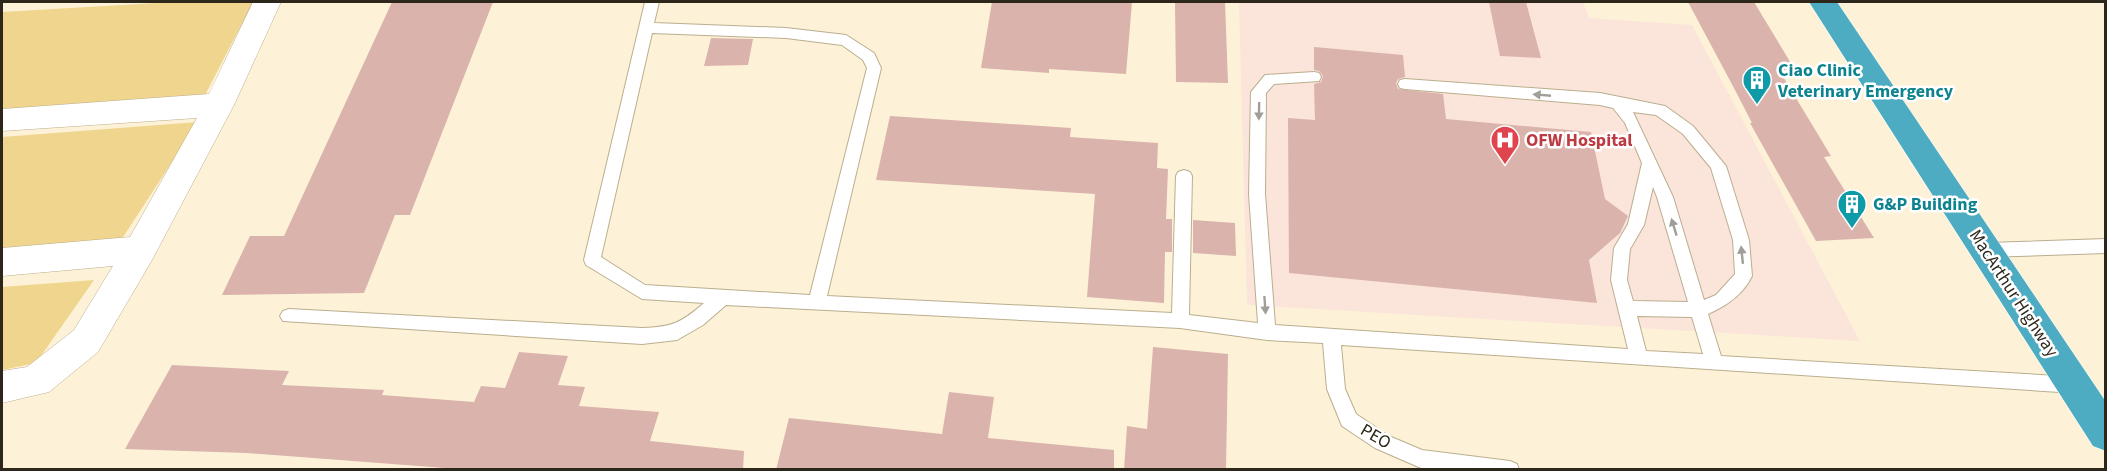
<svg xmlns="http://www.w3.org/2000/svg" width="2107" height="471" font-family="'Source Sans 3',sans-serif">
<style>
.medical{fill:#fbe4d9}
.green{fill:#f0d58f}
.building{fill:#dab3ac}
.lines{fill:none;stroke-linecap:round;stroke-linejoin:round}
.service-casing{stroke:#bbae8e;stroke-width:2}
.minor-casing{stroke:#bbae8e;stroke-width:1}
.trunk-casing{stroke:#fff;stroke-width:1}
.service{fill:#fff;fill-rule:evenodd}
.minor{fill:#fff;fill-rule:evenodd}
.trunk{fill:#4eacc2;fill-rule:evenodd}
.oneway{fill:#a09e98}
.labels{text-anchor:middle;stroke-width:5;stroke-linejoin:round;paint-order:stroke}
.culture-label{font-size:18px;font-weight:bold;fill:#0d838f;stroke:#fff;text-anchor:start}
.health-label{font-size:18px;font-weight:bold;fill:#be3a42;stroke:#fff;text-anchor:start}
.street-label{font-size:18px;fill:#2c271a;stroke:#fff}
</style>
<rect width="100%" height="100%" fill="#fdf2d7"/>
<path class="medical" d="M1239,2H1583L1589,18L1692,25L1860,341L1247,305Z"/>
<g class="green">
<path d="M173,2H253L203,99L2,112V12Z"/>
<path d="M198,122L116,248L2,256V137Z"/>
<path d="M94,280L36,363L2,370V287Z"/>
</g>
<g class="building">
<path d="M392,2H493L410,215H395L364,293L222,295L250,236H284Z"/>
<path d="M992,2H1132L1126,74L1049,69V73L981,68Z"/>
<path d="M1175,2H1225L1228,83L1176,82Z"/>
<path d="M1489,2H1526L1541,58L1500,56Z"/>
<path d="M1688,2H1754L1795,70H1779L1831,156L1824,157L1874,238L1816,241L1750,123H1752L1735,90Z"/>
<path d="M711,38L753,39L748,65L704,66Z"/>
<path d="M1314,47L1403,55L1405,77L1398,79L1396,83L1398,89L1443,94L1446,119L1591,132L1605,199L1628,216L1620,233L1589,260L1597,303L1289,273L1288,118L1315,120L1314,84L1321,82L1323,76L1319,71L1314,70Z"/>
<path d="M890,116L1071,128L1070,137L1158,143L1157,168L1168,169L1166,219H1172V252H1165L1164,303L1087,297L1095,194L876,180Z"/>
<path d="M1193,220L1235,223L1236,256L1193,253Z"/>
<path d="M1153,347L1228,354L1226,470H1124L1127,426L1147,429Z"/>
<path d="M519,352L568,356L558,385L585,387L579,406L659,412L650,441L744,451L743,470H471L247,453L125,449L172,365L289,371L282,385L384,390L382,395L474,402L481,386L505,388Z"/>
<path d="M949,392L994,397L988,438L1114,450V470H776L789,418L942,434Z"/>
</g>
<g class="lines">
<g class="service-casing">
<g id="service">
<path d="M645,2H659L654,23L786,28L846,35L874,53L881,68L827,296L1172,313L1176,176L1178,172L1184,170L1190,172L1192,176L1189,315L1258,323L1249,194L1251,92L1265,75L1314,72L1319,73L1321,77L1319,81L1274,84L1266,93L1265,194L1275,325L1628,349L1611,280L1614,248L1628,224L1642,163L1625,123L1613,108L1600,105L1405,89L1400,88L1398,84L1400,80L1405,79L1600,93L1665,106L1693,126L1726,166L1749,240L1752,276C1743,295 1726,306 1708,314L1721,356L2075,377L2081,379L2084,385L2081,391L2075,393L1341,345L1345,389L1356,414L1389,436L1422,450L1510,461L1517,464L1519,470L1421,468L1375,448L1342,426L1327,389L1323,343L1267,340L1180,328L726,305L703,325L677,340L642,344L283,321L280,316L283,311L289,309L642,328C672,327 681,323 704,303L642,299L586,265L584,260ZM652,33L786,38L842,45L863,60L867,68L810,295L645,285L601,257ZM1633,112L1656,115L1683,134L1711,168L1733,240L1735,274L1716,295L1704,300L1673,197ZM1653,187L1657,197L1688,302L1633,301L1627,280L1630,249L1644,225ZM1637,316L1692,317L1703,354L1646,351Z"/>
<path d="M2106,239V253L1986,257L1980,255L1978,250L1980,245L1986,243Z"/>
</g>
</g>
<g class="minor-casing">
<path id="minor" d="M253,2H281L234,105L152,260L98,352L49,392L2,403V371L27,367L74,330L113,266L2,276V248L130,237L197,118L2,131V109L209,94Z"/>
</g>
<g class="trunk-casing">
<path id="trunk" d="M1809,2H1837L2106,402V451L2093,446Z"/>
</g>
<use href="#service" class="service"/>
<use href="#minor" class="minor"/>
<use href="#trunk" class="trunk"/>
</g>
<defs><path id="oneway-solid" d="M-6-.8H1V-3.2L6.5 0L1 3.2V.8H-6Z" transform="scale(1.5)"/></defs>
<g class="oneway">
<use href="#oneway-solid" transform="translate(1542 95) rotate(-175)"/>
<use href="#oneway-solid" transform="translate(1259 111) rotate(91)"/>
<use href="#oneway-solid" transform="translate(1674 227) rotate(-107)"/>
<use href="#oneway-solid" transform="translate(1742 255) rotate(-96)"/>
<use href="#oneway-solid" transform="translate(1265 305) rotate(86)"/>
</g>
<defs>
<g id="building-pin" transform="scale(1.5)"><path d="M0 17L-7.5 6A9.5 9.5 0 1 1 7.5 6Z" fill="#0f9aa8" stroke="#fff"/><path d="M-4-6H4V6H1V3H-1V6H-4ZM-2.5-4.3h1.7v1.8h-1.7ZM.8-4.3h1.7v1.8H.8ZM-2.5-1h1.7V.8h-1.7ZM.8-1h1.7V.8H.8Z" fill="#fff"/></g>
<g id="hospital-pin" transform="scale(1.5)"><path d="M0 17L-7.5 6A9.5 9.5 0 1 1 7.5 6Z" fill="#e0444e" stroke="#fff"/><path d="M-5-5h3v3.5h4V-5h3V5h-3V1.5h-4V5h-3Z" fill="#fff"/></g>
</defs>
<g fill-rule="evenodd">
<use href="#building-pin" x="1757" y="80"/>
<use href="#hospital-pin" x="1505" y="140"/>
<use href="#building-pin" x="1852" y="204"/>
</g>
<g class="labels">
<g class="culture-label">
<text x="1778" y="76">Ciao Clinic<tspan x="1778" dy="21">Veterinary Emergency</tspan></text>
<text x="1873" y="210">G&amp;P Building</text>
</g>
<g class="health-label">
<text x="1526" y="146">OFW Hospital</text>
</g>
<g class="street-label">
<text transform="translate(2014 293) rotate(57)" y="6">MacArthur Highway</text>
<text transform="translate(1376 436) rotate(30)" y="6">PEO</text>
</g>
</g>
<rect width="2107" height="471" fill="none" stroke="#2c271a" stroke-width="6"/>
</svg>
